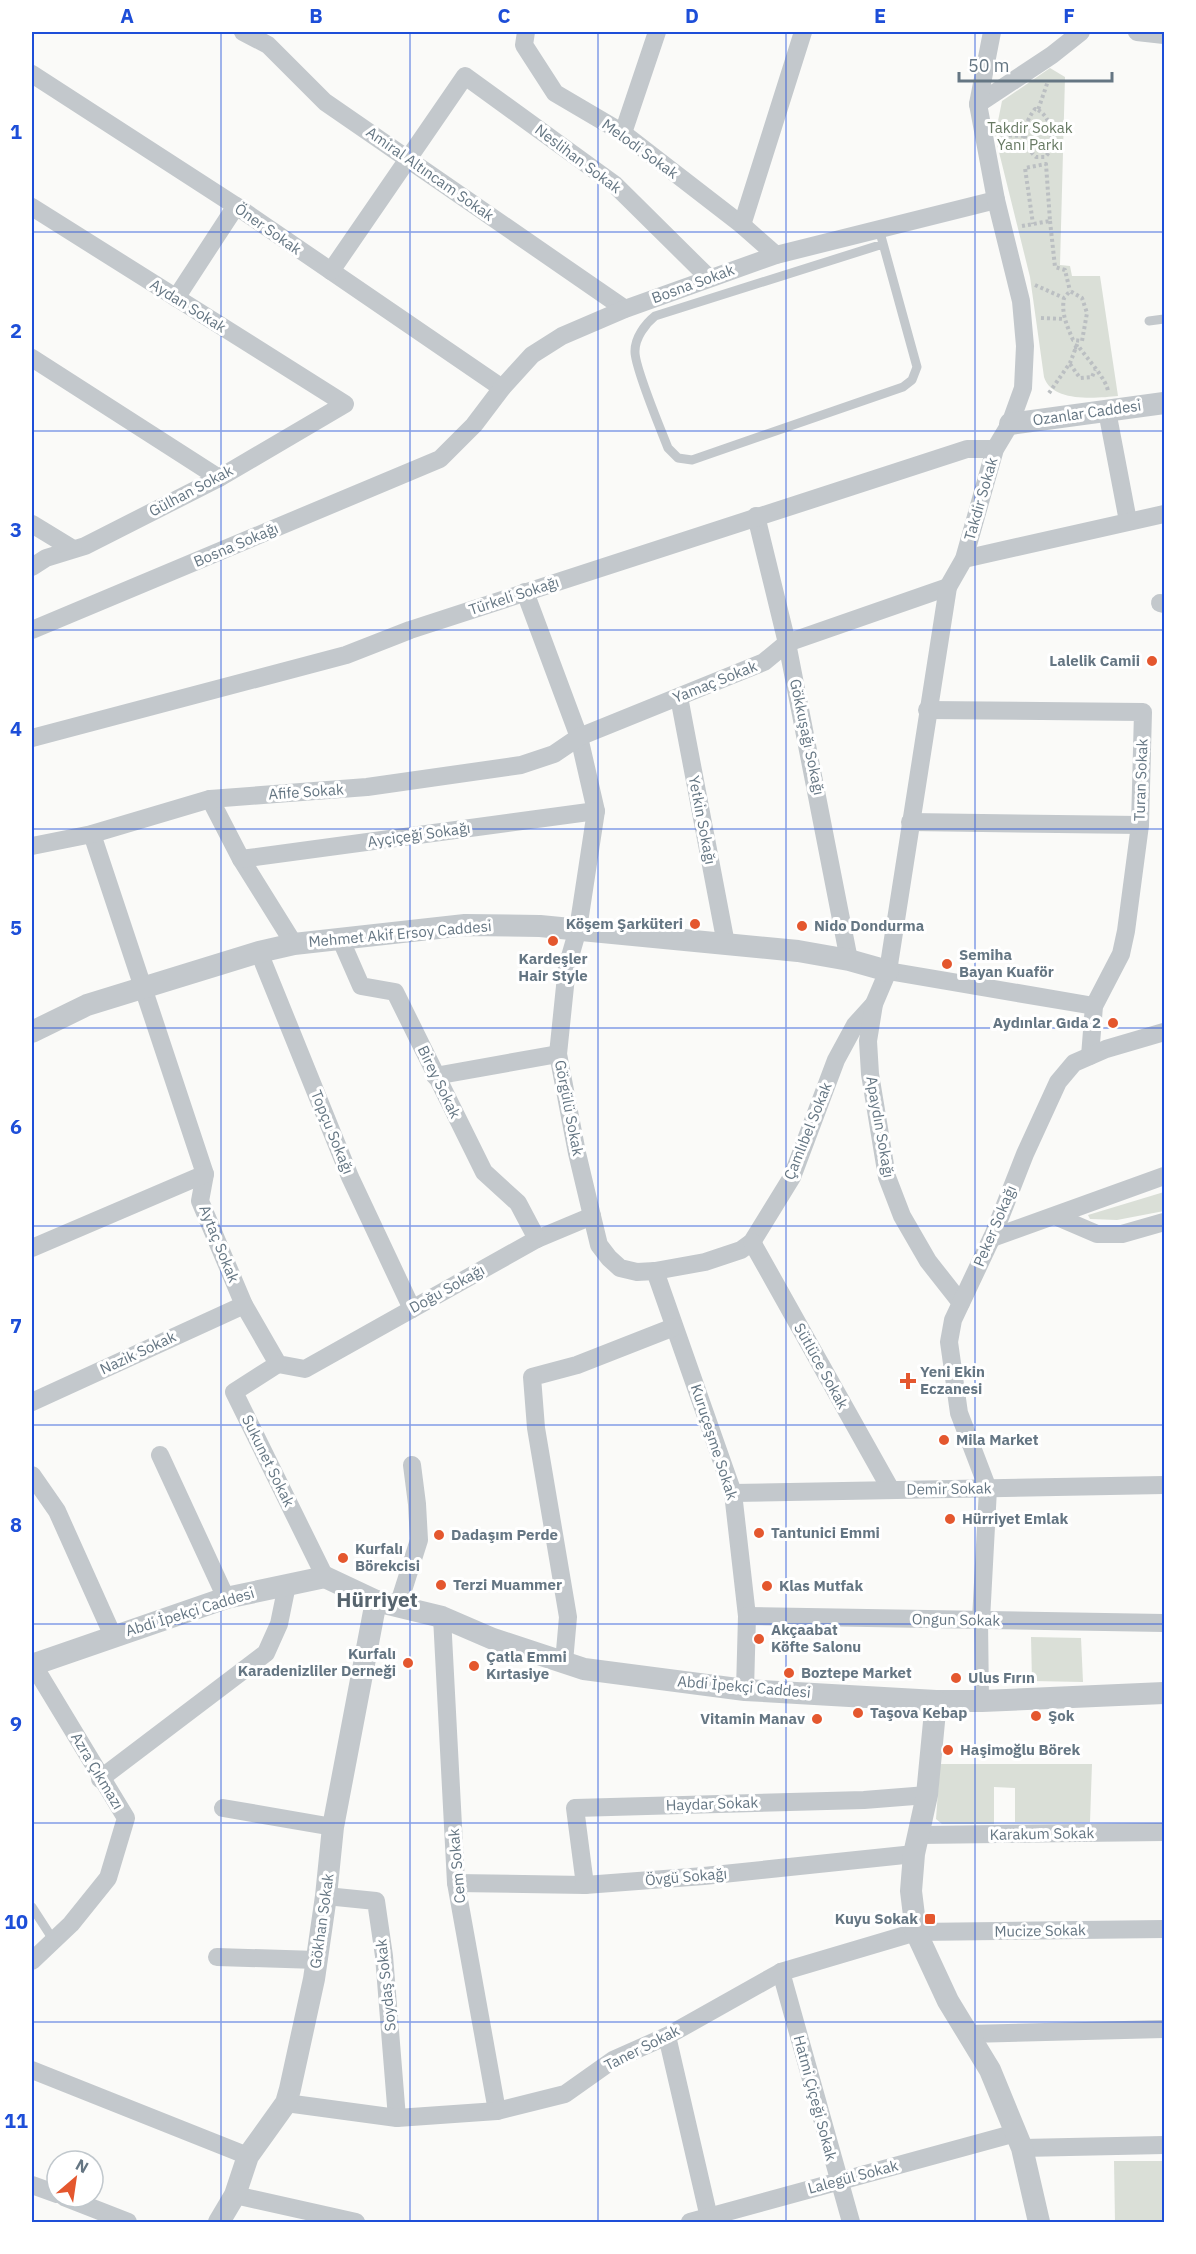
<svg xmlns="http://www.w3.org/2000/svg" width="1196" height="2254" font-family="'IBM Plex Sans',sans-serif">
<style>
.green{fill:#dadfd7}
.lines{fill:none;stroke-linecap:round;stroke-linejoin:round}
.path{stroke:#bbbfc2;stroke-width:4;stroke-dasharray:3 3;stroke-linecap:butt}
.service{stroke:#c3c8cc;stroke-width:9}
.pedestrian{stroke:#c3c8cc;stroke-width:14}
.minor{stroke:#c3c8cc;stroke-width:18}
.tertiary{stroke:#c3c8cc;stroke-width:22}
.grid{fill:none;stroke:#1d4ed8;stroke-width:1.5;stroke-opacity:0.55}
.poi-dot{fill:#e4572e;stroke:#fff;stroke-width:2}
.labels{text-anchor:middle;stroke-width:6;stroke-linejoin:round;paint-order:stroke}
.park-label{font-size:15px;fill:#687a64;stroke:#fff}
.street-label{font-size:15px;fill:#657683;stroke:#fff}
.poi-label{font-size:15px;font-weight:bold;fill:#657683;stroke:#fff;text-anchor:start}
.district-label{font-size:21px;font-weight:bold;fill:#57646e;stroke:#fff}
.neatline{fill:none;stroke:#1d4ed8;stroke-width:2}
.grid-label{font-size:20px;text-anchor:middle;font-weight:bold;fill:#1d4ed8}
</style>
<rect width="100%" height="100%" fill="#fafaf8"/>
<g class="green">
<path d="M1050,68L1065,77L1060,265L1070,266L1072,276H1100L1118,396C1097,398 1052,403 1044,377L1030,277L995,136L1002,101Z"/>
<path d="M1164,1192V1211L1117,1220L1090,1219L1088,1215Z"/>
<path d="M1031,1637L1081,1638L1083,1682L1032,1681Z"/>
<path d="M940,1764H1092L1090,1822H1015V1788L994,1787V1824H942L936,1819Z"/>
<path d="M1114,2161H1164V2222H1115Z"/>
</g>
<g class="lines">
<g class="path">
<path d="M1038,110C1052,117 1057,146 1045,157H1036C1020,143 1023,124 1035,109L1038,110L1048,81"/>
<path d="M1003,135L1024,136"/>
<path d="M1050,221L1055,267L1065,270L1070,291"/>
<path d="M1022,226L1050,221L1046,164L1025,168L1033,224"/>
<path d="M1035,285L1064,298L1070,291L1082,298L1087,313L1082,341L1073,340C1067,326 1061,313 1064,298"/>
<path d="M1041,318L1065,319"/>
<path d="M1074,348L1079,347C1086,357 1108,381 1108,392"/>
<path d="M1070,364L1080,378L1092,377L1095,370"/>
<path d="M1049,393L1070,363L1078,342"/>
</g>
<g class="service">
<path d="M879,229L917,367L912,380L903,387L692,460L678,458L668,448C661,430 634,366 635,351C635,338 645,324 655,316L883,244"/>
<path d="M1149,321L1164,319"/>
<path d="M32,1907L54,1941"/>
</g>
<path class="pedestrian" d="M981,1620L982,1701"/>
<g class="minor">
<path d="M243,32L268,45L325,102L625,309"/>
<path d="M526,32L524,45L555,93L623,133L742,225L776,255"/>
<path d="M1137,32L1164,35"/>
<path d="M32,74L236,206L502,388"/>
<path d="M978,104L1052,55L1081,32"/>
<path d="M623,133L657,32"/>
<path d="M32,207L345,404L219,478L85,546L46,558L32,567"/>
<path d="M742,225L803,32"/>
<path d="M331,271L465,76L614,184L709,278"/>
<path d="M176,298L236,206"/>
<path d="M32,358L219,478"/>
<path d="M1107,411L1128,521"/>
<path d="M756,516L787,643L849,960"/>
<path d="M32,524L73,549"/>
<path d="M964,559L1164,514"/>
<path d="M525,592L579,737L596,811L578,929L567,967L558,1054L577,1153L592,1216L599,1245L609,1258L620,1268L637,1272L655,1271L705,1262L741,1250L752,1242L792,1177L836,1060L855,1025L874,1004"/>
<path d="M1160,603L1164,604"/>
<path d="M32,630L440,459L474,425L502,388L532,355L562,336L625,309L776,255L996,200"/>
<path d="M679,697L726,944"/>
<path d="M927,710L1143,712L1140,825L1126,931L1121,954L1094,1006L1090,1056"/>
<path d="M32,738L346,655L410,630L967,449H995"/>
<path d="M210,799L241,859L294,944"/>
<path d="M910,822L1140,825"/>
<path d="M92,834L205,1174L200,1201L244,1305L278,1364L305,1369L537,1239L592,1216"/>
<path d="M32,846L92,834L210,799L367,787L521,765L554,754L579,737L764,662L787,643L948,587"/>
<path d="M241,859L596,811"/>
<path d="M340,938L361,986L395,992L484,1172L518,1203L537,1239"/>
<path d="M259,952L350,1177L412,1309"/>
<path d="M888,971L1094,1006"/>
<path d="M435,1076L558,1054"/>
<path d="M1055,1216L1097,1234H1122L1164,1222"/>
<path d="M992,1238L1164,1176"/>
<path d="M752,1242L891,1490"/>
<path d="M32,1248L205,1174"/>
<path d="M655,1271L733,1493L747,1616L745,1690"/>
<path d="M961,1303L928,1261L902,1216L887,1177L870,1074L868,1041L874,1004L888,971L948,587L964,559L995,449L1010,424L1023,388L1025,346L1021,301L996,200L978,104L992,32"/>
<path d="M278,1364L234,1392L325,1577"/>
<path d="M32,1402L244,1305"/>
<path d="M160,1455L226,1598"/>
<path d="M32,1475L57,1511L113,1636"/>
<path d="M733,1493L1164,1485"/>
<path d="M398,1606L419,1540L417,1504L412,1465"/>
<path d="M747,1616L1164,1623"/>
<path d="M442,1617L456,1883L497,2111"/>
<path d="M981,1620L988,1489L959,1413L949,1342L953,1320L994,1233L1025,1154L1058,1082L1074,1063L1106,1049L1164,1032"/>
<path d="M564,1662L568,1617L536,1428L532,1377L577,1365L674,1327"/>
<path d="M100,1779L266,1653L279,1624L287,1585"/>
<path d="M223,1808L333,1827"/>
<path d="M919,1835L1164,1832"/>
<path d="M456,1883L585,1885L704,1876L914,1854"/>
<path d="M585,1885L575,1808L864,1800L927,1795"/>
<path d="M326,1896L376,1901L384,1956L397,2118"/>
<path d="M217,1957L317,1960"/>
<path d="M32,1961L71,1924L108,1878L126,1818L34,1666"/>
<path d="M781,1972L851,2222"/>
<path d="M968,2034L1164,2029"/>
<path d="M667,2036L710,2222"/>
<path d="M32,2070L248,2156"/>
<path d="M286,2103L397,2118L497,2111L565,2094L613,2060L667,2036L781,1972L916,1932L1164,1929"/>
<path d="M1022,2148L1164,2145"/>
<path d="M32,2185L57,2194"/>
<path d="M235,2195L356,2222"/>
<path d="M64,2197L128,2222"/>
<path d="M690,2222L1016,2133"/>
</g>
<g class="tertiary">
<path d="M1010,424L1164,403"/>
<path d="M32,1032L87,1005L259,952L294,944L465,925L540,926L798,951L849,960L888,971"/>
<path d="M32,1665L226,1598L325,1577L376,1601L442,1617L493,1639L584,1669L745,1690L936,1701H982L1164,1693"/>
<path d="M936,1701L927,1795L914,1854L911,1891L916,1932L948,2001L990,2070L1022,2148L1039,2222"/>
<path d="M219,2222L235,2195L248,2156L286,2103L290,2089L314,1979L326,1896L333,1827L376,1601"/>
</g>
</g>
<path class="grid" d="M221,32V2222M410,32V2222M598,32V2222M786,32V2222M975,32V2222M32,232H1164M32,431H1164M32,630H1164M32,829H1164M32,1028H1164M32,1226H1164M32,1425H1164M32,1624H1164M32,1823H1164M32,2022H1164"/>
<g class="poi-dot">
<circle cx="1152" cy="661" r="6"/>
<circle cx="695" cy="924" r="6"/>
<circle cx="802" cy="926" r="6"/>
<circle cx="553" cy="941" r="6"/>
<circle cx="947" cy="964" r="6"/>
<circle cx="1113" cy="1023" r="6"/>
<path d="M905 1372h6v6h6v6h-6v6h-6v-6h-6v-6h6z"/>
<circle cx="944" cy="1440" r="6"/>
<circle cx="950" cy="1519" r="6"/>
<circle cx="759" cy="1533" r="6"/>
<circle cx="439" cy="1535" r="6"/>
<circle cx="343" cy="1558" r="6"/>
<circle cx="441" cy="1585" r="6"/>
<circle cx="767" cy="1586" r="6"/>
<circle cx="759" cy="1639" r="6"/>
<circle cx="408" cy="1663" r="6"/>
<circle cx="474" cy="1666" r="6"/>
<circle cx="789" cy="1673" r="6"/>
<circle cx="956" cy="1678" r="6"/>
<circle cx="858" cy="1713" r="6"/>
<circle cx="1036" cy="1716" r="6"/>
<circle cx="817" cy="1719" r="6"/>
<circle cx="948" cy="1750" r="6"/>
<rect x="924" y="1913" width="12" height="12" rx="3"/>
</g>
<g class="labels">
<g class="park-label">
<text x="1030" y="133">Takdir Sokak<tspan x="1030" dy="17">Yanı Parkı</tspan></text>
</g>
<g class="street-label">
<text transform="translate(640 149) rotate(36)" y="5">Melodi Sokak</text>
<text transform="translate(578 159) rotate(37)" y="5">Neslihan Sokak</text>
<text transform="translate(430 174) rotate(35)" y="5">Amiral Altıncam Sokak</text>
<text transform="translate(268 229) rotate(35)" y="5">Öner Sokak</text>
<text transform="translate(693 284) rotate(-20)" y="5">Bosna Sokak</text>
<text transform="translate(188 306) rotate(32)" y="5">Aydan Sokak</text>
<text transform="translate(1087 413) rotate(-8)" y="5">Ozanlar Caddesi</text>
<text transform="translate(191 491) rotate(-28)" y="5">Gülhan Sokak</text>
<text transform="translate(981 499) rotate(-74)" y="5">Takdir Sokak</text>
<text transform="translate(236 545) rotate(-23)" y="5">Bosna Sokağı</text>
<text transform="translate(514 596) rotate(-18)" y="5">Türkeli Sokağı</text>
<text transform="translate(715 682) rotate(-22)" y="5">Yamaç Sokak</text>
<text transform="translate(807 737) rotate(78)" y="5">Gökkuşağı Sokağı</text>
<text transform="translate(1141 780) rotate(-88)" y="5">Turan Sokak</text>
<text transform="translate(306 792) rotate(-4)" y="5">Afife Sokak</text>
<text transform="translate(702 820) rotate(79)" y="5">Yetkin Sokağı</text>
<text transform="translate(419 835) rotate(-8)" y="5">Ayçiçeği Sokağı</text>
<text transform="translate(400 934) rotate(-5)" y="5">Mehmet Akif Ersoy Caddesi</text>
<text transform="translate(439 1082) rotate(64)" y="5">Birey Sokak</text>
<text transform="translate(569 1108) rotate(79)" y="5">Görgülü Sokak</text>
<text transform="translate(880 1127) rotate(80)" y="5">Apaydın Sokağı</text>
<text transform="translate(808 1131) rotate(-68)" y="5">Çamlıbel Sokak</text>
<text transform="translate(332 1132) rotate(68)" y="5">Topçu Sokağı</text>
<text transform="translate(995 1226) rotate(-67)" y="5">Peker Sokağı</text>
<text transform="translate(219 1244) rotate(68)" y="5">Aytaç Sokak</text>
<text transform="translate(447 1289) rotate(-29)" y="5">Doğu Sokağı</text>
<text transform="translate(138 1353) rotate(-25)" y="5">Nazik Sokak</text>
<text transform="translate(821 1366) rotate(61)" y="5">Sütlüce Sokak</text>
<text transform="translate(714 1442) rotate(72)" y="5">Kuruçeşme Sokak</text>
<text transform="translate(268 1461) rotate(64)" y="5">Sukunet Sokak</text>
<text transform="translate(949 1489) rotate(-1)" y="5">Demir Sokak</text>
<text transform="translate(190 1612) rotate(-17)" y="5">Abdi İpekçi Caddesi</text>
<text transform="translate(956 1620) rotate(1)" y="5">Ongun Sokak</text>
<text transform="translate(744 1687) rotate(5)" y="5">Abdi İpekçi Caddesi</text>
<text transform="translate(97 1771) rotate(59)" y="5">Azra Çıkmazı</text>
<text transform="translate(712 1804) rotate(-2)" y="5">Haydar Sokak</text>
<text transform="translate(1042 1834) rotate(-1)" y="5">Karakum Sokak</text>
<text transform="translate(457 1866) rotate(-95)" y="5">Cem Sokak</text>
<text transform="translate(686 1877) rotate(-5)" y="5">Övgü Sokağı</text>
<text transform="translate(322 1921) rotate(-82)" y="5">Gökhan Sokak</text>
<text transform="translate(1040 1931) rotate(-1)" y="5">Mucize Sokak</text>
<text transform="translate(386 1985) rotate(-96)" y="5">Soydaş Sokak</text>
<text transform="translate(642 2048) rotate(-27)" y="5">Taner Sokak</text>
<text transform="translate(815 2098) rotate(75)" y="5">Hatmi Çiçeği Sokak</text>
<text transform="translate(853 2177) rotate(-15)" y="5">Lalegül Sokak</text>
</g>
<g class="poi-label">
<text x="1140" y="666" text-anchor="end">Lalelik Camii</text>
<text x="683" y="929" text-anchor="end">Köşem Şarküteri</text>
<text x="814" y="931">Nido Dondurma</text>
<text x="959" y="960">Semiha<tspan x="959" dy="17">Bayan Kuaför</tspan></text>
<text x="553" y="964" text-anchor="middle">Kardeşler<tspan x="553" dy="17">Hair Style</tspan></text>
<text x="1101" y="1028" text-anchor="end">Aydınlar Gıda 2</text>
<text x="920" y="1377">Yeni Ekin<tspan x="920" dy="17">Eczanesi</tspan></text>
<text x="956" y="1445">Mila Market</text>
<text x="962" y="1524">Hürriyet Emlak</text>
<text x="771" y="1538">Tantunici Emmi</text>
<text x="451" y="1540">Dadaşım Perde</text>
<text x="355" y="1554">Kurfalı<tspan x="355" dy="17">Börekcisi</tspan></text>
<text x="453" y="1590">Terzi Muammer</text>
<text x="779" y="1591">Klas Mutfak</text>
<text x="771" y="1635">Akçaabat<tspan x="771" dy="17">Köfte Salonu</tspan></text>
<text x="396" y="1659" text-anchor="end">Kurfalı<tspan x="396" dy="17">Karadenizliler Derneği</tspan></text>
<text x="486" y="1662">Çatla Emmi<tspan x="486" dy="17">Kırtasiye</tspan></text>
<text x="801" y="1678">Boztepe Market</text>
<text x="968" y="1683">Ulus Fırın</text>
<text x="870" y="1718">Taşova Kebap</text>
<text x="1048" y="1721">Şok</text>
<text x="805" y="1724" text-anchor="end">Vitamin Manav</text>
<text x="960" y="1755">Haşimoğlu Börek</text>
<text x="918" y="1924" text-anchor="end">Kuyu Sokak</text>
</g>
<g class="district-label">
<text x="377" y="1607">Hürriyet</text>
</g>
</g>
<rect width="1196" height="2254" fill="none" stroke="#ffffff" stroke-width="66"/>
<g transform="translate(75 2179) rotate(29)"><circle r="28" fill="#ffffff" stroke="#c1c8cd" stroke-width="1.5"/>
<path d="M0-4.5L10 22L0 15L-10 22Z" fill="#e4572e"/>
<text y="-9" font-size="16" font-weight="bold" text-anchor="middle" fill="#657683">N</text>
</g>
<path d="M959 72v9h153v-9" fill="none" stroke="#657683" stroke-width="3"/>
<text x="968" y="72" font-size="18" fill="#657683" stroke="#ffffff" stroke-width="4.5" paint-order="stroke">50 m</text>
<rect x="33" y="33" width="1130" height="2188" class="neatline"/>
<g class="grid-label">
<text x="127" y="23">A</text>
<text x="316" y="23">B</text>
<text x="504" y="23">C</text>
<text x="692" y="23">D</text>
<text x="880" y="23">E</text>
<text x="1069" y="23">F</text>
<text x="16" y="139">1</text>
<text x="16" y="338">2</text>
<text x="16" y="537">3</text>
<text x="16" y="736">4</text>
<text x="16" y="935">5</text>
<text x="16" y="1134">6</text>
<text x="16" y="1333">7</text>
<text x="16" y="1532">8</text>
<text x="16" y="1731">9</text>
<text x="16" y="1929">10</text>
<text x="16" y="2128">11</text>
</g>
</svg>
